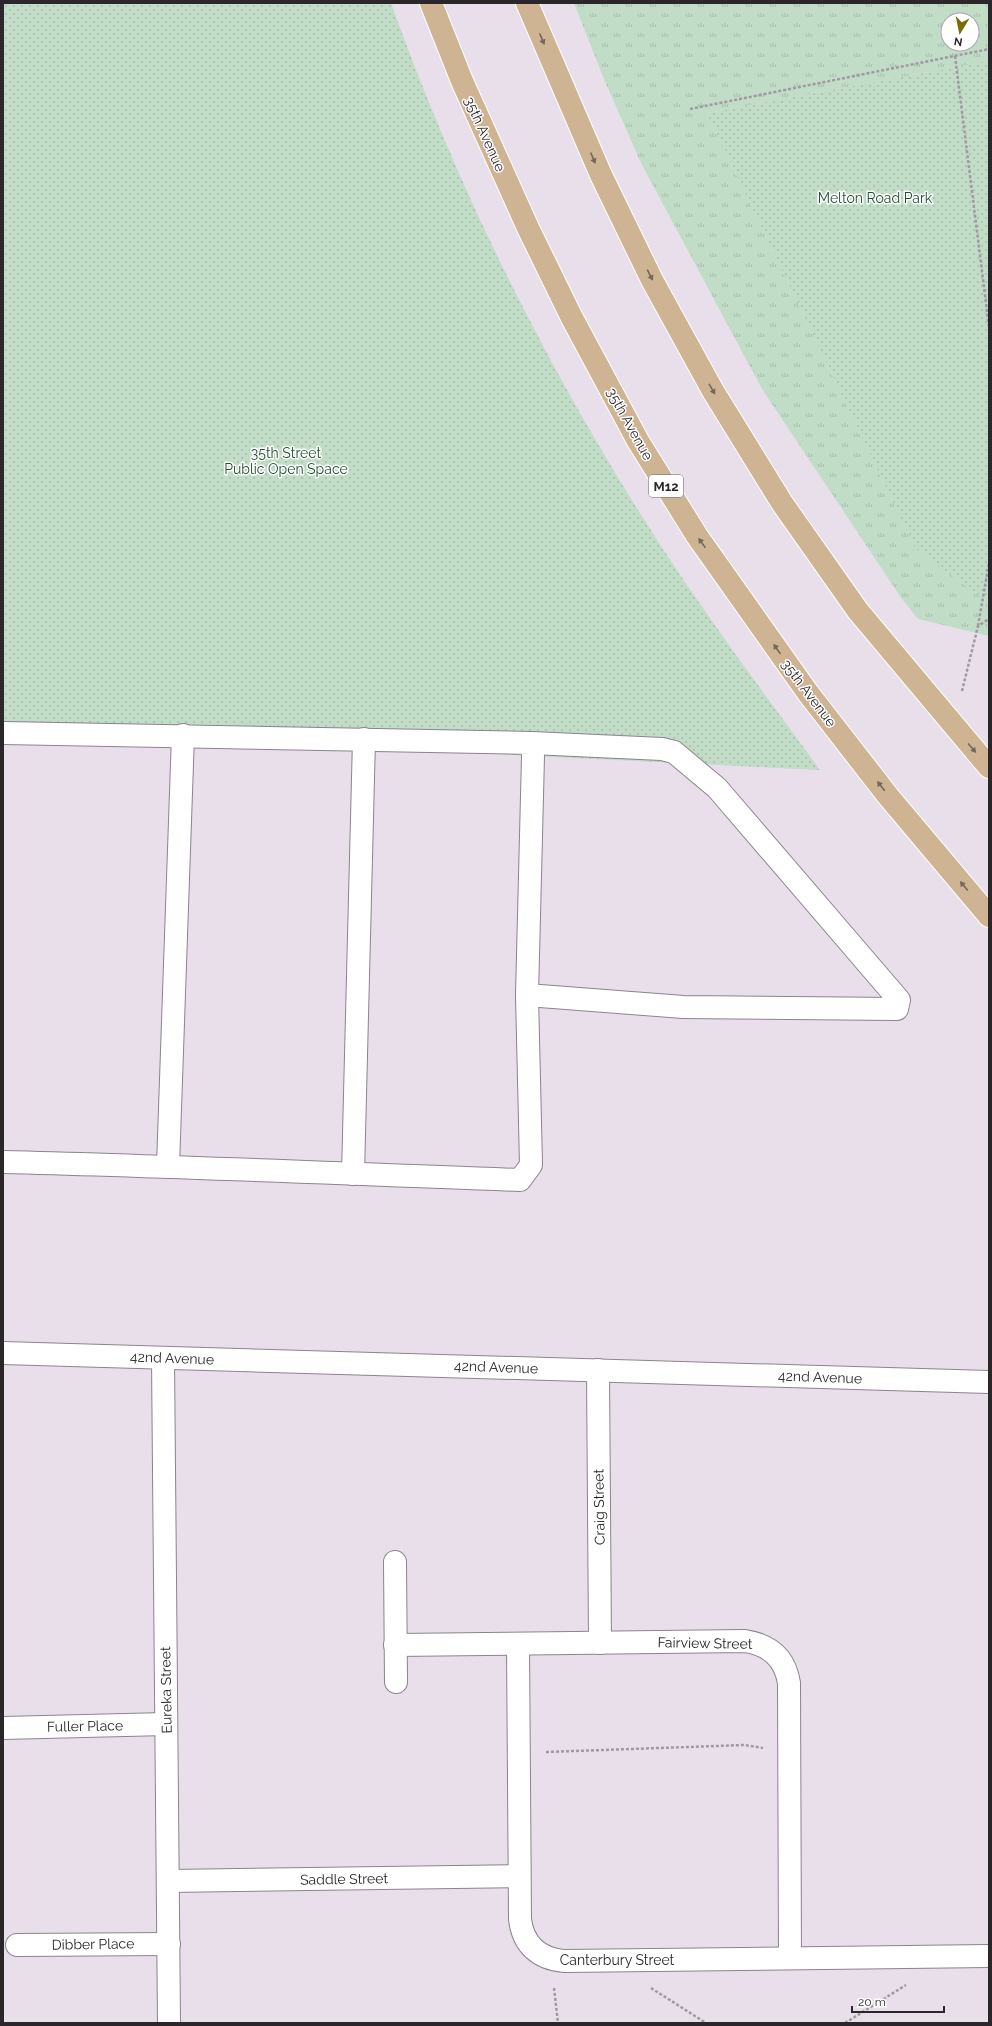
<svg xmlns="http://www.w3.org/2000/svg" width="992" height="2026" font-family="Raleway,sans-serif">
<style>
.grass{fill:url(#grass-tufts);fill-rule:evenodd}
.park{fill:url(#park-dots)}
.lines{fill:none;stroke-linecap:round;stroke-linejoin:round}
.minor-casing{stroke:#8d838e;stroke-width:24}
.primary-casing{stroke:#fff;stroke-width:24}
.path{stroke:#a199a2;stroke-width:2.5;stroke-dasharray:3 2;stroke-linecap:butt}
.minor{stroke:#fff;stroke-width:22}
.primary{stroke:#ceb492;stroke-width:22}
.oneway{fill:#746659}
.labels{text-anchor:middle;stroke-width:3;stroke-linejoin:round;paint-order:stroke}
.shield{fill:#fff;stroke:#6a676a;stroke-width:1}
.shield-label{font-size:13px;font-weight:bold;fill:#2a262a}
.street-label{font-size:14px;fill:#2a262a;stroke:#fff}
.park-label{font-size:14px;fill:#1d502f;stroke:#fff}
</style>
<defs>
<pattern id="grass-tufts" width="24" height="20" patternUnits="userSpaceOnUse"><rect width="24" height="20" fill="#c1dcc7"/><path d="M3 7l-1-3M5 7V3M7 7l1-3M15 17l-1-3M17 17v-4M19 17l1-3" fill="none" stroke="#a6bdab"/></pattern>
<pattern id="park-dots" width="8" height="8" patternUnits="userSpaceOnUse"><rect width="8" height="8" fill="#c1dcc7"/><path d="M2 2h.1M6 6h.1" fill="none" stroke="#a6bdab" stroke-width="1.8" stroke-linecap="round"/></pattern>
</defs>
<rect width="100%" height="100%" fill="#e9dfea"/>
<path class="grass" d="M574,3H989V61L707,113L915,548L989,603V636L918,619L902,599L762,389L641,163L604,79ZM948,20H972V44H948Z"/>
<g class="park">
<path d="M3,3H391C459,193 551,377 661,546C711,623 766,696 820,770L3,730Z"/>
<path d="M989,61V603L915,548L707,113Z"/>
</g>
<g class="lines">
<g class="minor-casing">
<g id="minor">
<path d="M3,733L532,743L533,756L527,995L531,1165L520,1180C348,1174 175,1166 3,1162"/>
<path d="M527,995L683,1007L897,1009L899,1000L717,788L674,752L662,749L532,743"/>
<path d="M168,1166L183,735"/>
<path d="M353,1174L364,739"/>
<path d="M3,1353L989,1382"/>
<path d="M163,1358L169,2023"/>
<path d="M598,1370L600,1643"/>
<path d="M395,1562L396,1682"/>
<path d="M518,1644L520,1919C523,1945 539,1959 564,1961L989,1956"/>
<path d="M395,1645L745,1641C770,1645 785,1658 789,1683L790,1958"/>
<path d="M3,1728L166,1724"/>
<path d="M168,1881L519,1876"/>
<path d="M17,1945L169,1944"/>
</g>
</g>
<g class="primary-casing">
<g id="primary">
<path d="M431,3L462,81L528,228L572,318L638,441L697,536L808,693L888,796L989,916"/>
<path d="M527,3L601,175L652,280L713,391L782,503L858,611L989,767"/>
</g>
</g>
<g class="path">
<path d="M955,56L989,327"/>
<path d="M690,109L989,49"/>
<path d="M978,626L989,563"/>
<path d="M962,691L978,626L989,619"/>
<path d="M546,1752L744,1745L763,1748"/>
<path d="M554,1988L558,2023"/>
<path d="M651,1988L706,2023"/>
<path d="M845,2023L906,1985"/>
</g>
<use href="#minor" class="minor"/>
<use href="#primary" class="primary"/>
</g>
<defs><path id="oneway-solid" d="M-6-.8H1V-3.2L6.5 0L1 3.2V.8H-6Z"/></defs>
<g class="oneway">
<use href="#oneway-solid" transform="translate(542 39) rotate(67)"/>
<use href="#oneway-solid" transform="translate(593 158) rotate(67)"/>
<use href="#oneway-solid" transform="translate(650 275) rotate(63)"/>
<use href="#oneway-solid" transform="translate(712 389) rotate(60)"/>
<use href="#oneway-solid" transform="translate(702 543) rotate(-125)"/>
<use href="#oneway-solid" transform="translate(777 649) rotate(-125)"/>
<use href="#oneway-solid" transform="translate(972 748) rotate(49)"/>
<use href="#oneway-solid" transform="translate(881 786) rotate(-128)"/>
<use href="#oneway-solid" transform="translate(964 886) rotate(-130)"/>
</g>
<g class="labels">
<rect class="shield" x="649" y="475" width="34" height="22" rx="3"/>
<g class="shield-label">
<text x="666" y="491">M12</text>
</g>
<g class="street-label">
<text transform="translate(485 134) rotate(66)" y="5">35th Avenue</text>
<text transform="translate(630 424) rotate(61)" y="5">35th Avenue</text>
<text transform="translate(809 693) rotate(53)" y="5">35th Avenue</text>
<text transform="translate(172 1358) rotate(2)" y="5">42nd Avenue</text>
<text transform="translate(496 1367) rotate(2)" y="5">42nd Avenue</text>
<text transform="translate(820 1377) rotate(2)" y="5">42nd Avenue</text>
<text transform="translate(599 1507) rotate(-91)" y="5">Craig Street</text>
<text transform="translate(705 1643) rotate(1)" y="5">Fairview Street</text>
<text transform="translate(166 1690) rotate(-91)" y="5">Eureka Street</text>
<text transform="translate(85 1726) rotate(-1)" y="5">Fuller Place</text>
<text transform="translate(344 1879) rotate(-1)" y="5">Saddle Street</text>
<text transform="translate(93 1944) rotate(-1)" y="5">Dibber Place</text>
<text x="617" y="1965">Canterbury Street</text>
</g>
<g class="park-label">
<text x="875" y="203">Melton Road Park</text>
<text x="286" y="458">35th Street<tspan x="286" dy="16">Public Open Space</tspan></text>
</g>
</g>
<rect width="992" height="2026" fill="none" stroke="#2a262a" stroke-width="8"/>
<g transform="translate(960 32) rotate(190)"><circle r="19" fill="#ffffff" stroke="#aaa8aa"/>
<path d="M0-3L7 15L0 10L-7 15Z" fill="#786c06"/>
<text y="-6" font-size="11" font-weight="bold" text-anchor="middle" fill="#2a262a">N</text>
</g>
<path d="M852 2006v6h92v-6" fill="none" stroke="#2a262a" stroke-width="2"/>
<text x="858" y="2006" font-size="12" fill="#2a262a" stroke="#ffffff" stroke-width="3" paint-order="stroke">20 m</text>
</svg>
